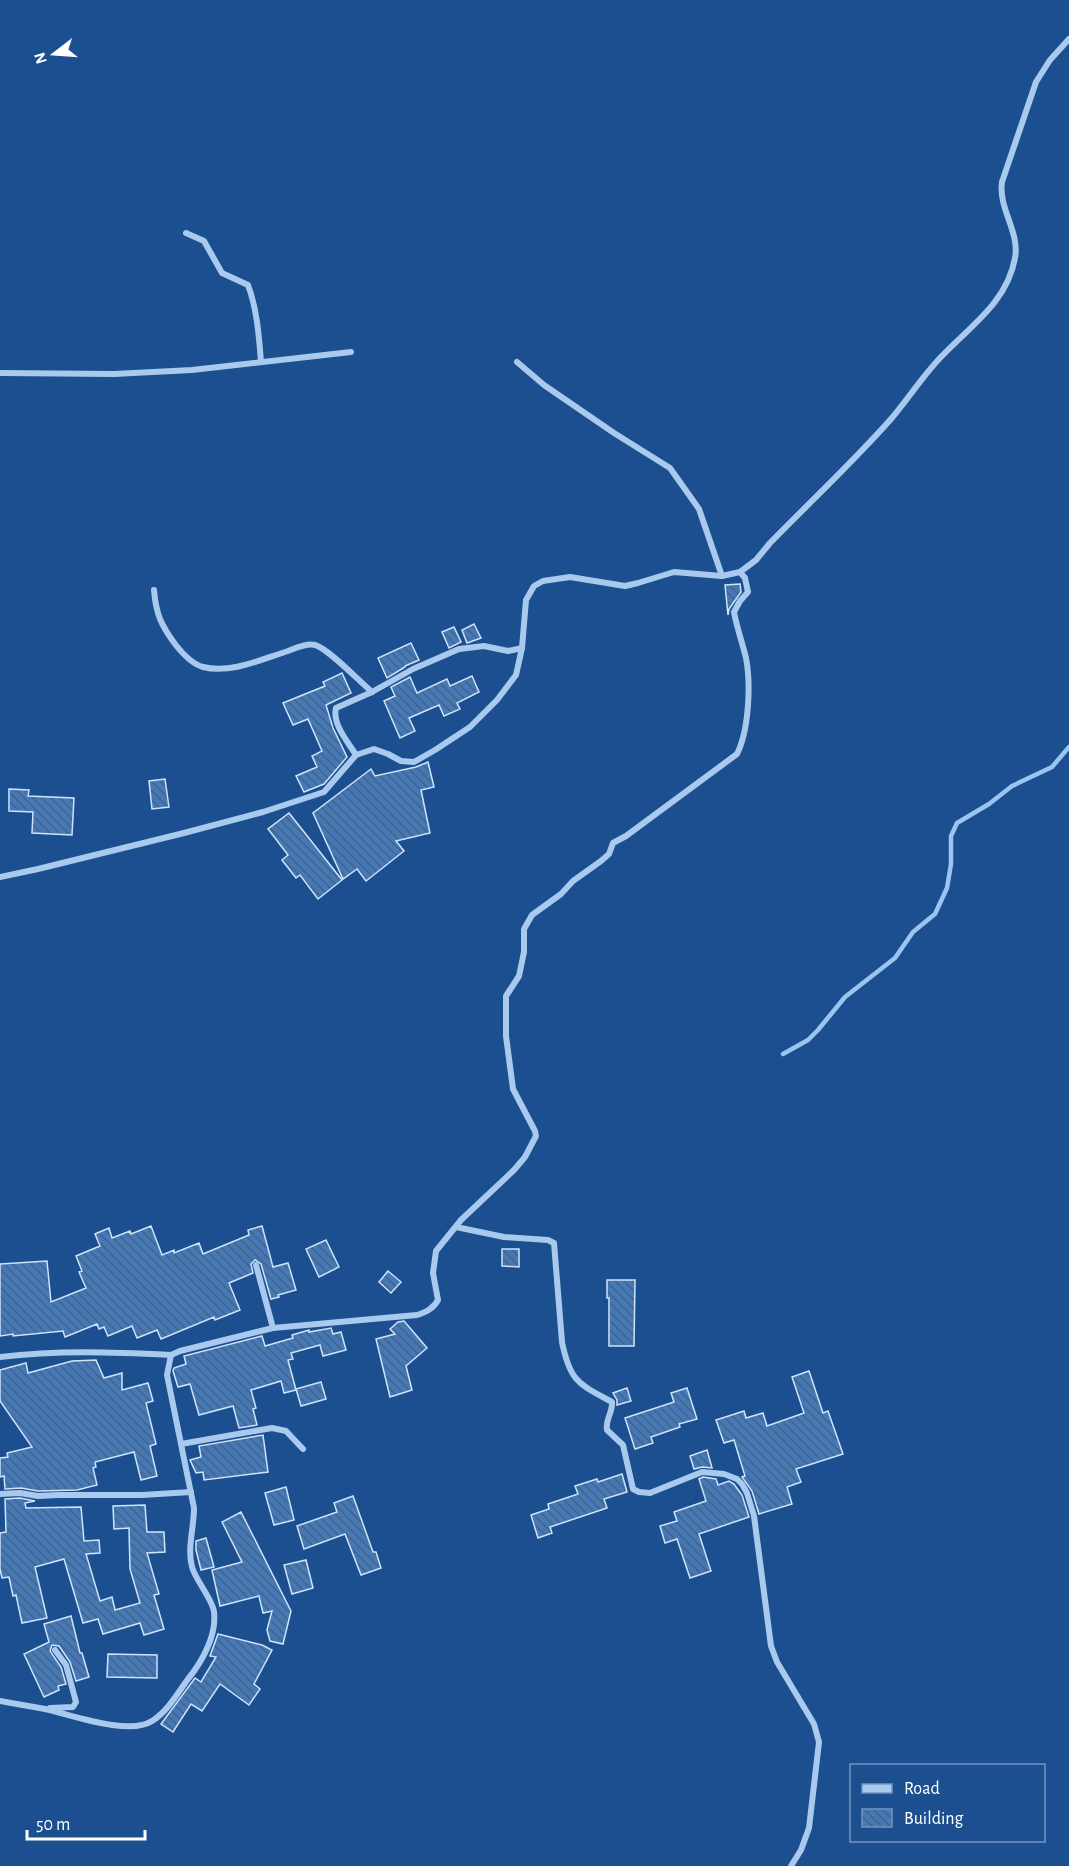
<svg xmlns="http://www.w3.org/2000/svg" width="1069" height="1866" font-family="'Alegreya Sans',sans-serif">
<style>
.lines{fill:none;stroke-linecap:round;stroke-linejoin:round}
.stream{stroke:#9cc4f0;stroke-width:4.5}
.building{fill:url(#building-back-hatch);stroke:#cfe3fa;stroke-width:1.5}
.minor{stroke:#a9c9ee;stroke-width:6}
</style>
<defs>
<pattern id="building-back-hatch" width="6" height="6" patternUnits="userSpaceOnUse" patternTransform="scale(1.5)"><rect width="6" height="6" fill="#4478b7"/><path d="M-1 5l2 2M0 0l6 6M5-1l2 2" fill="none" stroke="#486282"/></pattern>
</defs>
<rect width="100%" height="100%" fill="#1b4f8f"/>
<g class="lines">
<path class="stream" d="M783,1054L808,1040L818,1030L845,997L895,958L913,932L935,914L947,888L951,864V836L957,823L989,804L1012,786L1052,767L1069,747"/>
</g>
<g class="building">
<path d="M740,584L741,592L729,609L728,615L725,585Z"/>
<path d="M474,624L481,638L467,643L462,630Z"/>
<path d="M454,627L461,642L449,648L442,632Z"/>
<path d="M411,643L419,660L405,666V667L387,678L378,658Z"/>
<path d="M342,673L351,693L326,705L333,728L347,757L324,784L304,792L296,776L317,767L312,756L322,751L308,719L293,725L283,703L325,686L323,682Z"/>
<path d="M472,676L479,692L457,703L460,709L444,716L439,705L409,718L415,731L400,738L384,701L395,696L391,687L410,677L417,693L447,679L450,686Z"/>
<path d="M428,762L434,787L421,790L430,833L396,841L404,851L366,881L357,869L343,879L313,813L371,769L375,776L416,767Z"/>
<path d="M165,779L169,807L152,809L149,781Z"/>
<path d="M9,789L29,790L28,796L74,798L72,835L32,833L33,812L9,811Z"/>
<path d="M289,813L342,880L318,899L300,875L296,878L282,860L288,855L268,829Z"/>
<path d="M151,1226L162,1255L174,1250V1253L199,1243L203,1254L249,1235L248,1230L262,1226L273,1267L288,1263L296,1290L278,1295L279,1297L271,1299L261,1264L255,1260L251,1264L253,1273L229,1283L240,1310L215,1320L214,1317L161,1339L157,1330L137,1338L132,1326L108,1336L104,1327L99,1329L97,1324L65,1337L63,1331L13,1336V1334L0,1336V1264L47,1261L51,1302L86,1288L79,1272L82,1271L76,1256L100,1246L95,1234L109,1228L112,1238L130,1231L131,1234Z"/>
<path d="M326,1240L339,1267L319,1277L306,1249Z"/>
<path d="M502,1249H519V1267L502,1266Z"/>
<path d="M388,1271L401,1282L391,1293L379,1282Z"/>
<path d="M607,1280H635L634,1346H609V1298H607Z"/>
<path d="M404,1321L427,1348L406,1366L412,1390L390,1397L376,1339L395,1334L390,1329L398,1322Z"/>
<path d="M331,1328L333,1334L341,1332L346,1350L323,1356L320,1345L291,1353L293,1359L288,1360L296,1390L284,1393L281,1381L251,1390L256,1408L253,1409L257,1425L239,1428L233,1406L199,1415L190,1384L178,1387L173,1371L174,1368L186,1364L184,1356L262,1336L265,1346L293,1338L292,1335L309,1330V1332Z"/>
<path d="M96,1360L104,1378L122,1373V1390L148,1383L153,1401L146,1403L156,1444L150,1446L157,1476L141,1480L134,1452L95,1462L96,1467L93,1468L97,1485L77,1490L38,1491L21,1488L5,1489L4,1476L0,1477V1458L8,1457L7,1453L32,1447L0,1401V1370L26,1363L28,1373L72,1361Z"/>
<path d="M809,1371L823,1413L828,1411L843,1454L796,1469L801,1482L787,1487L792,1504L759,1514L752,1491L742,1477L745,1476L734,1440L724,1443L716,1420L744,1411L746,1418L763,1413L767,1426L804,1413L792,1377Z"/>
<path d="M321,1382L326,1399L301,1406L296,1389Z"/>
<path d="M627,1388L631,1401L617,1405V1400L613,1393Z"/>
<path d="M687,1388L697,1419L679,1424L680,1427L651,1437L653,1443L635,1449L625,1418L674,1402L671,1393Z"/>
<path d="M263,1435L268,1472L204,1480L203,1472L196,1473L190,1460L201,1457L199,1446Z"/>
<path d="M707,1450L712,1468L702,1467L694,1469L690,1456Z"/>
<path d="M622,1474L627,1492L604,1499L607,1508L550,1527L552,1533L538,1538L531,1515L549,1509L548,1504L578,1494L575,1486L597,1479L598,1482Z"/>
<path d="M703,1477L716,1479L718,1485L729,1481L734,1484L742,1495L749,1517L699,1534L711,1571L690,1578L677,1539L665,1543L660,1526L677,1521L674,1512L706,1501L699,1479Z"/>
<path d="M286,1487L294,1520L274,1525L265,1493Z"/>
<path d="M353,1496L373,1552H376L381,1568L361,1575L345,1534L304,1549L297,1526L337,1512L334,1503Z"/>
<path d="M20,1498L35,1501L25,1503L26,1508L81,1507L84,1541L99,1540L100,1553L86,1554L100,1601L112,1597L115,1610L140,1603L130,1569L129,1528L114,1529L113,1506L145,1505L147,1532H164L165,1552L147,1553L159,1594L154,1595L164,1629L144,1635L140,1623L103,1634L98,1619L83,1623L64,1559L35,1567L47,1618L22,1623L16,1595L13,1596L9,1577L2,1578L0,1569V1533L6,1532L5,1499Z"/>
<path d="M241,1512L291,1611L283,1644L270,1641L267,1630L272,1611L263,1613L259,1596L220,1606L212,1570L242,1562L222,1522Z"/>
<path d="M206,1538L214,1567L201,1570L196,1550V1541Z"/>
<path d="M306,1560L313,1588L292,1594L284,1565Z"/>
<path d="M71,1616L80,1653H82L89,1677L76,1681L70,1662L59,1646L52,1645L50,1651L61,1667L66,1684L58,1686L59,1690L44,1697L24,1654L49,1642L44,1624Z"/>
<path d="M218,1634L262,1645L272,1650L254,1684L260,1689L249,1705L220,1684L202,1711L191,1704L173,1732L161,1724L195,1678L201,1682L216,1657L210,1656Z"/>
<path d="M108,1654L157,1655V1678L107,1677Z"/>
</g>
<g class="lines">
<g class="minor">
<path d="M186,233L204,241L222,273L248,285C257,309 259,336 261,362"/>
<path d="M517,362L544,385L614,433L670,468L699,509L722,576"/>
<path d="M0,373L114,374L192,370L351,352"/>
<path d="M154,590C156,614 161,625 175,644C182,653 192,664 203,667C231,674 262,659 288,651C296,648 307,643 315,645C329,649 359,681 372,692"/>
<path d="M356,755C348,742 332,724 336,708L372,692L413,669L459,649L484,646L508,651L522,648"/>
<path d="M0,877L38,869L184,833L263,812L324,792L356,755L374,749L388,754L401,761L414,762L435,750L470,727L497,700L516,675L522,648L526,600L534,586L543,581L570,577L625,586L638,583L674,572L722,576L740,572L756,560L770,543C810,502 853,462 891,419C908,399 922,377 940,358C969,327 1007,303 1015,258C1020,232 998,208 1002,182L1036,82L1050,60L1069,39"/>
<path d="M456,1227L504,1237L548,1240L554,1243L562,1342C570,1382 579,1384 612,1402C613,1412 605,1420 607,1430L623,1445L633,1489L639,1492L650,1493L702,1472L724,1474L737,1479L742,1484L747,1493L754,1516L771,1646L777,1662L814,1724L819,1742L809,1828L801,1850L791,1866"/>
<path d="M256,1265L273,1328"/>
<path d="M0,1357C57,1350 113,1352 171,1355"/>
<path d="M181,1444L272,1428L286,1431L303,1449"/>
<path d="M0,1494L20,1493L38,1496L58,1495H142L191,1492"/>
<path d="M0,1701C15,1704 30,1706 45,1709C72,1715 129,1736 152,1721C167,1712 178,1693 188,1679C202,1662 217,1635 214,1612C213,1600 196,1581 192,1567C187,1548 194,1528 194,1508L167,1375L171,1355L180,1351L273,1328L417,1315C426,1312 433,1309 438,1300L433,1273L436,1251L461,1220L514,1170L525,1157L536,1136L535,1131L513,1089L506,1036V996L519,976L524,952V929L532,915L561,894L573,881L601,861L609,854L613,843L626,836L737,754C749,730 751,684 746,658C742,642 737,628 734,612L740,601L748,592L745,578L740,572"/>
<path d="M50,1708L73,1707L76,1702L66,1665L55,1650"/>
</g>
</g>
<rect x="850" y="1764" width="195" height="78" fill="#1b4f8f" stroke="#7695bc" stroke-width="1.5"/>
<rect x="862" y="1784" width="30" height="9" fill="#a9c9ee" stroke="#7695bc" stroke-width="1.5"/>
<text x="904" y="1794" font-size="18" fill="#ffffff">Road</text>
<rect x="862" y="1809" width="30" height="18" fill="url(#building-back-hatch)" stroke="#7695bc" stroke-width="1.5"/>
<text x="904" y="1824" font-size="18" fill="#ffffff">Building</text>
<g transform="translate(54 54) rotate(253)" stroke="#1b4f8f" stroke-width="4.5" paint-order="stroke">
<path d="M0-4.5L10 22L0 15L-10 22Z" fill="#ffffff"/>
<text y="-9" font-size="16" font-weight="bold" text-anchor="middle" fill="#ffffff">N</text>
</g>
<path d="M27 1830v9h118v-9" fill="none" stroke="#ffffff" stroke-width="3"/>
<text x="36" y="1830" font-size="18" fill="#ffffff" stroke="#1b4f8f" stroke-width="4.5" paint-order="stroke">50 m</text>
</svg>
